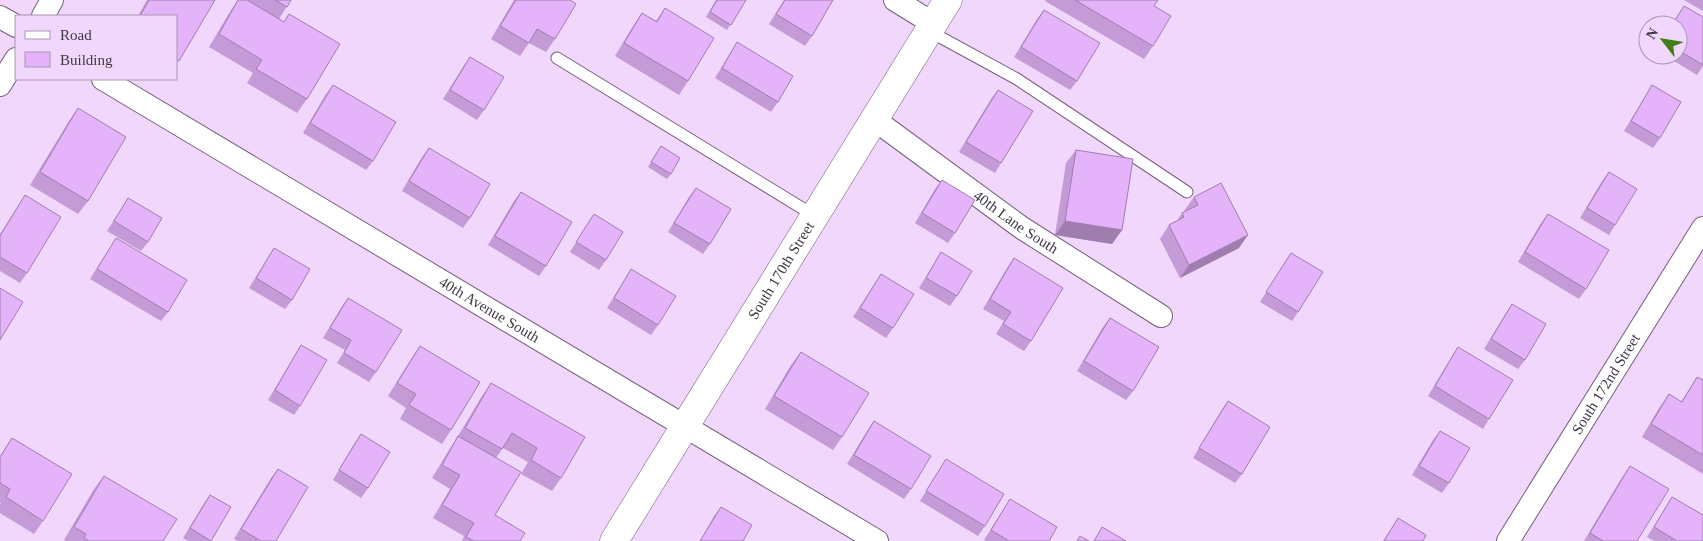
<svg xmlns="http://www.w3.org/2000/svg" width="1703" height="541" font-family="Georgia,serif">
<style>
.lines{fill:none;stroke-linecap:round;stroke-linejoin:round}
.service-casing{stroke:#75607e;stroke-width:13}
.minor-casing{stroke:#75607e;stroke-width:24}
.tertiary-casing{stroke:#75607e;stroke-width:29}
.service{stroke:#fff;stroke-width:11}
.minor{stroke:#fff;stroke-width:22}
.tertiary{stroke:#fff;stroke-width:28}
.wall{fill:#c49ad7}
.shaded-wall{fill:#a07daf}
.building{fill:#e4b3fa;stroke:#a07daf}
.labels{text-anchor:middle;stroke-width:5;stroke-linejoin:round;paint-order:stroke}
.street-label{font-size:15px;fill:#423846;stroke:#f0d7fb}
</style>
<rect width="100%" height="100%" fill="#f0d7fb"/>
<g class="lines">
<g class="service-casing">
<g id="service">
<path d="M929,31L1017,79L1187,192"/>
<path d="M557,58L815,216"/>
</g>
</g>
<g class="minor-casing">
<g id="minor">
<path d="M895,0L934,24"/>
<path d="M43,16L52,0"/>
<path d="M0,17L16,26"/>
<path id="s1" d="M103,79L877,541"/>
<path d="M0,85L16,59"/>
<path id="s2" d="M875,120L1022,228L1161,316"/>
<path id="s3" d="M1508,541L1703,228"/>
</g>
</g>
<g class="tertiary-casing">
<g id="tertiary">
<path id="s4" d="M614,541L948,0"/>
</g>
</g>
<use href="#service" class="service"/>
<use href="#minor" class="minor"/>
<use href="#tertiary" class="tertiary"/>
</g>
<g class="wall">
<path d="M147,0H215L176,65V16H138Z"/>
<path d="M238,0H291L279,19L284,22L289,14L307,99L297,113L247,83L253,73L209,47L231,10Z"/>
<path d="M514,0H570L555,39L546,52L529,43L520,56L491,39Z"/>
<path d="M716,0H746L727,30L706,17Z"/>
<path d="M784,0H833L812,36L805,46L769,24Z"/>
<path d="M1046,0H1158L1154,6L1153,46L1144,59L1045,1Z"/>
<path d="M1684,0H1703V11Z"/>
<path d="M1684,6L1703,17V66L1697,75L1664,55H1678V25H1671Z"/>
<path d="M665,8L688,81L679,95L615,56L633,26L642,13L656,21Z"/>
<path d="M1044,10L1077,81L1070,90L1014,57L1037,19Z"/>
<path d="M737,42L778,102L771,112L715,78Z"/>
<path d="M470,57L484,110L477,120L443,99L463,67Z"/>
<path d="M333,85L373,161L366,170L303,133L326,94Z"/>
<path d="M1652,85L1660,138L1653,148L1624,131L1646,95Z"/>
<path d="M998,90L1001,163L995,173L959,152L991,99Z"/>
<path d="M78,108L88,201L78,214L30,185L69,121Z"/>
<path d="M661,146L671,174L667,179L648,167Z"/>
<path d="M429,148L470,218L463,228L402,191L422,157Z"/>
<path d="M1076,150L1122,230L1112,244L1055,235L1066,163Z"/>
<path d="M1609,172L1615,225L1609,235L1580,218L1602,181Z"/>
<path d="M942,180L955,233L948,243L915,223L935,189Z"/>
<path d="M696,188L710,244L703,254L668,232L689,197Z"/>
<path d="M521,192L546,266L539,276L488,245L514,201Z"/>
<path d="M25,195L27,273L20,283L0,271V234Z"/>
<path d="M1194,197L1239,248L1180,278L1160,239L1169,225L1177,221L1182,213L1185,212L1184,211Z"/>
<path d="M128,198L148,242L141,251L107,231Z"/>
<path d="M594,214L606,260L599,270L570,252Z"/>
<path d="M1548,214L1586,289L1579,299L1518,262L1541,223Z"/>
<path d="M116,238L168,312L161,321L90,279Z"/>
<path d="M274,248L292,300L285,309L249,288Z"/>
<path d="M941,252L957,296L950,306L919,288Z"/>
<path d="M1291,253L1298,312L1292,321L1260,302Z"/>
<path d="M1014,258L1031,341L1024,351L996,334L1004,321L983,309L1007,268Z"/>
<path d="M631,269L658,325L651,335L607,308Z"/>
<path d="M881,274L893,328L886,338L853,317Z"/>
<path d="M348,298L376,372L369,382L337,363L345,350L323,338L341,308Z"/>
<path d="M1512,304L1525,360L1518,369L1484,349L1506,313Z"/>
<path d="M1110,318L1133,391L1126,400L1077,371L1103,327Z"/>
<path d="M301,345L300,406L294,415L268,400Z"/>
<path d="M420,346L451,430L442,444L400,419L406,408L388,396L411,359Z"/>
<path d="M1458,347L1489,419L1483,429L1428,396L1452,356Z"/>
<path d="M801,352L842,437L833,450L765,409L791,365Z"/>
<path d="M1697,377L1703,380V474L1642,437L1659,408L1669,394L1681,402Z"/>
<path d="M491,383L561,478L552,491L521,474L528,462L503,448L496,458L495,515L520,541H462L464,536L433,518L450,489L432,478L449,450L458,436L482,396Z"/>
<path d="M1228,401L1242,474L1235,483L1193,458L1221,411Z"/>
<path d="M874,421L911,489L904,499L847,464L867,431Z"/>
<path d="M1440,431L1449,483L1442,493L1412,475L1433,440Z"/>
<path d="M361,434L368,488L361,498L333,480L354,444Z"/>
<path d="M12,438L43,521L34,534L0,513V504L1,503L0,502V456Z"/>
<path d="M946,459L985,526L978,536L920,501Z"/>
<path d="M1630,466L1637,541H1584L1621,479Z"/>
<path d="M278,469L276,541H238L234,539L271,478Z"/>
<path d="M104,476L163,541H66L64,540L94,489Z"/>
<path d="M210,495L211,541H188L183,538L203,505Z"/>
<path d="M1672,497L1703,541H1654L1647,537Z"/>
<path d="M1010,499L1049,541H986L984,540Z"/>
<path d="M721,507L743,541H700L714,516Z"/>
<path d="M1398,518L1423,541H1383Z"/>
</g>
<g class="shaded-wall">
<path d="M1065,221L1122,230L1112,244L1055,235Z"/>
<path d="M1248,235L1239,248L1180,278L1189,265Z"/>
</g>
<g class="building">
<path d="M149,0H215L179,61L176,59V16H140Z"/>
<path d="M238,0H247L284,22L289,14L340,44L307,99L256,69L262,60L219,34Z"/>
<path d="M275,0H291L287,7Z"/>
<path d="M516,0H570L576,4L555,39L537,29L529,43L500,26Z"/>
<path d="M717,0H746L731,25L710,12Z"/>
<path d="M785,0H833L812,36L776,14Z"/>
<path d="M1075,0H1158L1154,6L1171,16L1153,46Z"/>
<path d="M1684,6L1703,17V65L1678,50V25H1672Z"/>
<path d="M665,8L714,38L688,81L624,43L642,13L657,22Z"/>
<path d="M1044,10L1100,43L1077,81L1021,47Z"/>
<path d="M737,42L793,76L778,102L722,68Z"/>
<path d="M470,57L504,77L484,110L450,90Z"/>
<path d="M333,85L396,122L373,161L310,123Z"/>
<path d="M1652,85L1681,102L1660,138L1631,121Z"/>
<path d="M998,90L1033,111L1001,163L966,142Z"/>
<path d="M78,108L126,137L88,201L40,172Z"/>
<path d="M661,146L680,158L671,174L651,162Z"/>
<path d="M429,148L490,184L470,218L409,181Z"/>
<path d="M1076,150L1133,159L1122,230L1065,221Z"/>
<path d="M1609,172L1637,189L1615,225L1587,208Z"/>
<path d="M942,180L975,200L955,233L922,213Z"/>
<path d="M1221,183L1248,235L1189,265L1169,225L1184,217L1182,213L1198,205L1194,197Z"/>
<path d="M696,188L731,209L710,244L674,223Z"/>
<path d="M521,192L572,222L546,266L495,236Z"/>
<path d="M25,195L61,217L27,273L0,257V236Z"/>
<path d="M128,198L162,218L148,242L114,221Z"/>
<path d="M594,214L623,232L606,260L576,242Z"/>
<path d="M1548,214L1609,250L1586,289L1525,252Z"/>
<path d="M116,238L187,280L168,312L97,269Z"/>
<path d="M274,248L310,269L292,300L256,278Z"/>
<path d="M941,252L972,271L957,296L926,278Z"/>
<path d="M1291,253L1323,272L1298,312L1266,292Z"/>
<path d="M1014,258L1063,288L1031,341L1003,324L1011,312L990,299Z"/>
<path d="M631,269L676,296L658,325L614,298Z"/>
<path d="M881,274L914,294L893,328L860,308Z"/>
<path d="M0,288L23,302L0,340Z"/>
<path d="M348,298L402,330L376,372L344,353L351,340L330,328Z"/>
<path d="M1512,304L1546,324L1525,360L1491,339Z"/>
<path d="M1110,318L1159,347L1133,391L1084,361Z"/>
<path d="M301,345L327,360L300,406L275,390Z"/>
<path d="M420,346L480,382L451,430L409,405L416,394L397,383Z"/>
<path d="M1458,347L1513,380L1489,419L1435,386Z"/>
<path d="M801,352L869,393L842,437L774,396Z"/>
<path d="M1697,377L1703,380V455L1651,424L1669,394L1682,402Z"/>
<path d="M491,383L585,437L561,478L531,460L537,448L512,433L502,449L465,428Z"/>
<path d="M1228,401L1270,427L1242,474L1199,448Z"/>
<path d="M874,421L931,456L911,489L854,455Z"/>
<path d="M1440,431L1470,448L1449,483L1419,466Z"/>
<path d="M361,434L390,452L368,488L339,470Z"/>
<path d="M458,436L521,472L495,515L525,533L520,541H474L466,537L474,523L442,505L460,475L442,465Z"/>
<path d="M12,438L72,474L43,521L6,497L10,489L0,483V457Z"/>
<path d="M946,459L1004,494L985,526L926,491Z"/>
<path d="M1630,466L1669,489L1637,541H1603L1590,533Z"/>
<path d="M278,469L308,487L276,541H261L241,529Z"/>
<path d="M104,476L177,519L163,541H89L84,538L86,534L74,527Z"/>
<path d="M210,495L231,507L211,541L190,528Z"/>
<path d="M1672,497L1703,515V541H1677L1654,527Z"/>
<path d="M1010,499L1057,527L1049,541H1009L991,530Z"/>
<path d="M721,507L752,525L743,541H700Z"/>
<path d="M1398,518L1426,535L1423,541H1384Z"/>
<path d="M1102,527L1126,541H1094Z"/>
<path d="M1080,536L1089,541H1077Z"/>
</g>
<g class="labels">
<g class="street-label">
<text dy="5" stroke="none"><textPath href="#s2" startOffset="174">40th Lane South</textPath></text>
<text dy="5" stroke="none"><textPath href="#s4" startOffset="318">South 170th Street</textPath></text>
<text dy="5" stroke="none"><textPath href="#s1" startOffset="450">40th Avenue South</textPath></text>
<text dy="5" stroke="none"><textPath href="#s3" startOffset="185">South 172nd Street</textPath></text>
</g>
</g>
<rect x="15" y="15" width="162" height="65" fill="#f0d7fb" stroke="#aa97b3"/>
<rect x="25" y="31" width="25" height="8" fill="#ffffff" stroke="#aa97b3"/>
<text x="60" y="40" font-size="15" fill="#423846">Road</text>
<rect x="25" y="52" width="25" height="15" fill="#e4b3fa" stroke="#aa97b3"/>
<text x="60" y="65" font-size="15" fill="#423846">Building</text>
<g transform="translate(1663 40) rotate(301)"><circle r="24" fill="#f0d7fb" stroke="#aa97b3"/>
<path d="M0-4L9 19L0 12L-9 19Z" fill="#427d16"/>
<text y="-8" font-size="14" font-weight="bold" text-anchor="middle" fill="#423846">N</text>
</g>
</svg>
